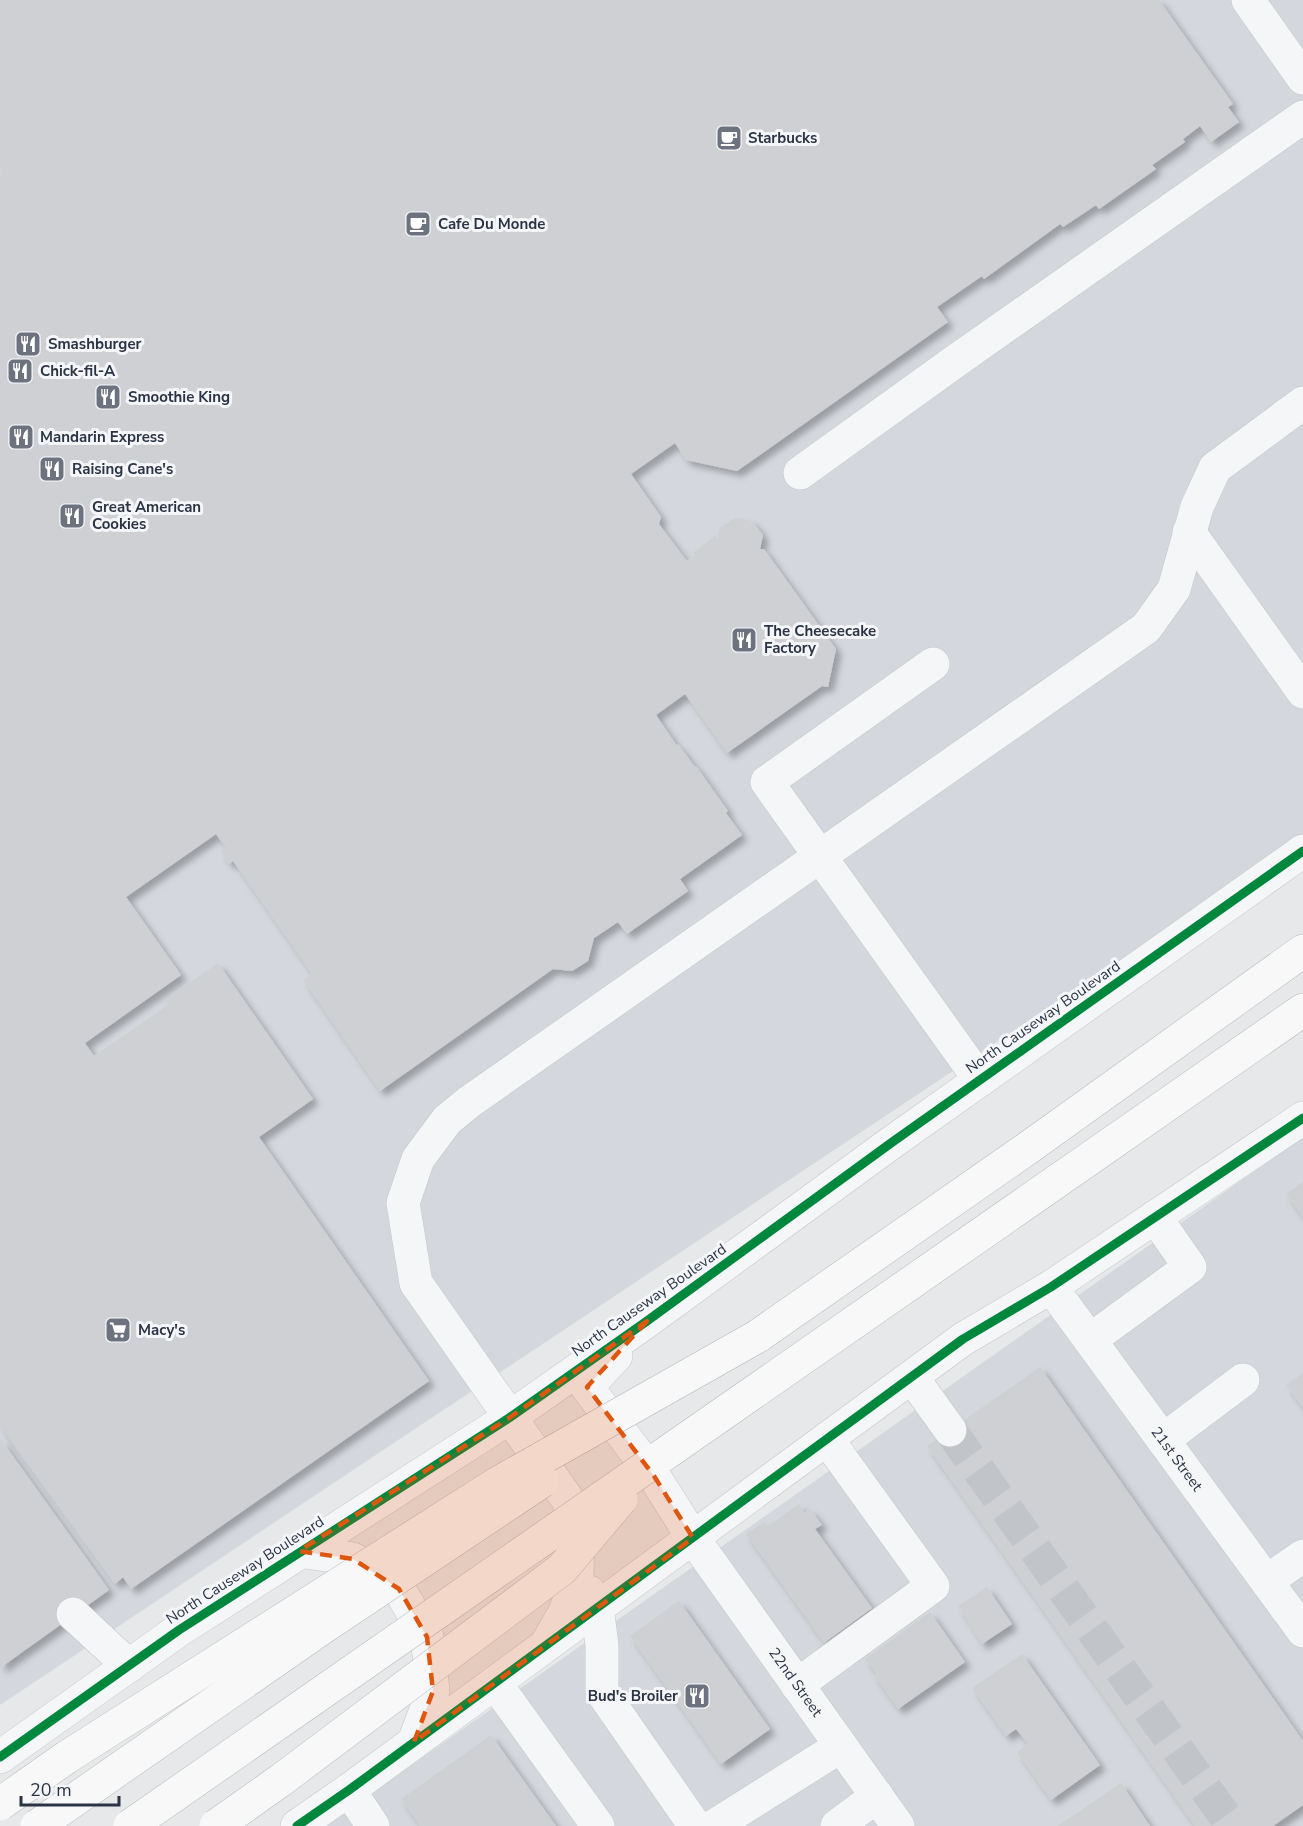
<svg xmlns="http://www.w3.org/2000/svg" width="1303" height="1826" font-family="'Nunito Sans',sans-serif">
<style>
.built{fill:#d4d7dd}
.building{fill:#ced0d3;filter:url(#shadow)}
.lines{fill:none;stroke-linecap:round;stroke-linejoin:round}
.minor-tunnel{stroke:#c1c4c9;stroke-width:33;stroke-dasharray:33 16;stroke-linecap:butt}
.minor-casing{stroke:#c4c6c8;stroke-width:34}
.highway-casing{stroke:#b8bbbf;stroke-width:34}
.minor{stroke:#f5f6f7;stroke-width:33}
.highway{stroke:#f8f8f8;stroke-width:33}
.highway-bridge-casing{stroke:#b8bbbf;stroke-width:34;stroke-linecap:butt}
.highway-bridge{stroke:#f8f8f8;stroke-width:33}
.cycleway-casing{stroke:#f4f6f9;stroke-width:13}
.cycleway{stroke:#00873e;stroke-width:9}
.marked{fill:#df570f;fill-opacity:0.2;stroke:#df570f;stroke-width:4.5;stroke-dasharray:12 8;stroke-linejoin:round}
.labels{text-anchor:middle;stroke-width:6;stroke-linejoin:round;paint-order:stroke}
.poi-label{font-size:15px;font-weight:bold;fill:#2b3445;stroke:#f4f6f9;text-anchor:start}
.street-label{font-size:15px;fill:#2b3445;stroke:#f4f6f9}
</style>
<defs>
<filter id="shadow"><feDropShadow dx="5.5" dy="5.5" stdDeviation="3" flood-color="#0004"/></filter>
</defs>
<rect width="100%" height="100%" fill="#e6e8ea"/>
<g class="built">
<path d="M0,0H1303V838L0,1705Z"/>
<path d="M1303,1137V1826H325Z"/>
</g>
<g class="building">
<path d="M0,0H1159L1233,104L1228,107L1239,122L1211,142L1200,126L1183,139L1185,142L1152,165L1156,169L1099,209L1096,205L1063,227L1060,224L984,279L982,276L937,307L948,322L737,471L686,460L675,443L631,474L661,517L659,524L687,561L695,555L693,553L716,535V539L718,538L720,527L735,518L752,521L763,535L760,549H764L836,649L828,687L822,686L727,753L685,694L656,715L677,746L678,744L695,767L696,766L728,811L726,813L742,835L680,879L688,891L627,934L618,922L594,938L588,961L572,971L553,969L380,1091L303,980L312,974L233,861L229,864L221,851L226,848L216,834L126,897L181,975L85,1043L94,1056L168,1005L165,1000L218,963L313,1099L259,1137L429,1381L131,1589L123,1577L115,1584L0,1426V175L2,174L0,171Z"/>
<path d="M1303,1182V1217L1286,1194Z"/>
<path d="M1040,1367L1303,1741V1805L1273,1826H1195L927,1446Z"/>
<path d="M1303,1373V1408L1286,1385Z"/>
<path d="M0,1438L109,1590L0,1668Z"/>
<path d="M799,1504L804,1513L810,1509L822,1525L815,1529L872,1608L824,1643L746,1534L764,1522L767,1527Z"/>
<path d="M987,1587L1012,1624L982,1644L958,1606Z"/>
<path d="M679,1601L770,1729L721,1764L630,1636Z"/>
<path d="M930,1612L965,1662L898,1709L874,1675L876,1673L865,1659Z"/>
<path d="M1022,1654L1100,1765L1051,1800L1017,1752L1028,1744L1016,1729L1006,1736L972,1688Z"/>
<path d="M491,1735L556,1826H420L401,1799Z"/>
<path d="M1121,1783L1150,1826H1058Z"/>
</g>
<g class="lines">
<path class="minor-tunnel" d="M950,1430L1232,1826"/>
<g class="minor-casing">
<g id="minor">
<path d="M1248,0L1303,78"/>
<path d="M800,473L957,360L1303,117"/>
<path d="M1189,532L1303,692"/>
<path d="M933,664L767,782L980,1080"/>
<path id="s1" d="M1051,1287L1303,1631"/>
<path d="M1090,1340L1190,1267L1155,1217"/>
<path id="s2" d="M616,1356L587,1387L654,1476L693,1538L898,1826"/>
<path d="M912,1377L950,1430"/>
<path d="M1163,1440L1243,1380"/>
<path d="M299,1551L353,1559L399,1589L427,1637L433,1691L414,1742"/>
<path d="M1267,1581L1303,1556"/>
<path d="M589,1592L597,1608L602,1645V1692L695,1826"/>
<path d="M73,1614L129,1666"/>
<path d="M546,1645L565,1612L577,1576L578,1537L568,1500L416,1283L403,1203L418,1159L447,1120L469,1102L1146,628L1174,589L1197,507L1215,468L1303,403"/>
<path d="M495,1683L598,1826"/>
<path d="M797,1685L933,1586L827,1439"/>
<path d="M0,1757L179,1630L509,1418L647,1321L891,1143L1303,851"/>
<path d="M349,1790L373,1826"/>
<path d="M297,1826L349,1790L963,1339L1051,1287L1303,1118"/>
<path d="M714,1826L841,1746"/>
<path d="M837,1826L877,1796"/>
</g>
</g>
<g class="highway-casing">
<g id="highway">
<path d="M758,1336L1025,1150L1303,951"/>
<path d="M649,1465L1303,1010"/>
</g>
</g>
<use href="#minor" class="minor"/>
<use href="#highway" class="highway"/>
<g class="highway-bridge-casing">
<g id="highway-bridge">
<path d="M0,1804L67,1757L498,1483L758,1336"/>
<path d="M37,1826L322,1628L542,1481"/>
<path d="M130,1826L649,1465"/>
<path d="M216,1826L281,1780L562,1569L621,1499"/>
</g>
</g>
<use href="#highway-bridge" class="highway-bridge"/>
<g class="cycleway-casing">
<g id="cycleway">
<path d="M0,1757L179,1630L509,1418L647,1321L891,1143L1303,851"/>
<path d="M297,1826L349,1790L963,1339L1051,1287L1303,1118"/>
</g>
</g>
<use href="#cycleway" class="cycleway"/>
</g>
<path class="marked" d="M647,1321L587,1387L654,1476L693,1538L414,1742L433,1691L427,1637L399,1589L353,1559L299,1551L509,1418Z"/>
<defs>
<g id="cafe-square" transform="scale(1.35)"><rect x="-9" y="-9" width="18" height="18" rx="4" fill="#6c737f" stroke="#f4f6f9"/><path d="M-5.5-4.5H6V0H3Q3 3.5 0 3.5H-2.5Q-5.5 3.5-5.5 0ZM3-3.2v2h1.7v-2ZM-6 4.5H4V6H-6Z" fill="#fff"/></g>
<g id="restaurant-square" transform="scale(1.35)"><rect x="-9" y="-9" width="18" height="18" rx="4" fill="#6c737f" stroke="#f4f6f9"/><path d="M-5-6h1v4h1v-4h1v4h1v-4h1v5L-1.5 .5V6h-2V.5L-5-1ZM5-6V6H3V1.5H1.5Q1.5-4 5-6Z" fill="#fff"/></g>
<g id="supermarket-square" transform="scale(1.35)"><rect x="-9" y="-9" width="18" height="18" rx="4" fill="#6c737f" stroke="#f4f6f9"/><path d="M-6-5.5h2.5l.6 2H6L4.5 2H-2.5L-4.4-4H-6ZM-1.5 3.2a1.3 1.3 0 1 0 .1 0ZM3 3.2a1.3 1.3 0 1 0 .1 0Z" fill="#fff"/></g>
</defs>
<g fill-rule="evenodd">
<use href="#cafe-square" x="729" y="138"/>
<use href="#cafe-square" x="418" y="224"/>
<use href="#restaurant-square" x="28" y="344"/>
<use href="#restaurant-square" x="20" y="371"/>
<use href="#restaurant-square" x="108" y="397"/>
<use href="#restaurant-square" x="21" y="437"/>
<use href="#restaurant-square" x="52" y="469"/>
<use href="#restaurant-square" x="72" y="516"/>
<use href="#restaurant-square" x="744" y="640"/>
<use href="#supermarket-square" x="118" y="1330"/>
<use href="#restaurant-square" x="697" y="1696"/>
</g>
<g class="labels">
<g class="poi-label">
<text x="748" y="143">Starbucks</text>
<text x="438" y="229">Cafe Du Monde</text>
<text x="48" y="349">Smashburger</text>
<text x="40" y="376">Chick-fil-A</text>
<text x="128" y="402">Smoothie King</text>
<text x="40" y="442">Mandarin Express</text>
<text x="72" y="474">Raising Cane's</text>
<text x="92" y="512">Great American<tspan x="92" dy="17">Cookies</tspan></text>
<text x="764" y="636">The Cheesecake<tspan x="764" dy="17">Factory</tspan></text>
<text x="138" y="1335">Macy's</text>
<text x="678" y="1701" text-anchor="end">Bud's Broiler</text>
</g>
<g class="street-label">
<text transform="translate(1043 1017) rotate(-35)" y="5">North Causeway Boulevard</text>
<text transform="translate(649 1300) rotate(-35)" y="5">North Causeway Boulevard</text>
<text dy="5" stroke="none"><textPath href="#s1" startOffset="213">21st Street</textPath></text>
<text transform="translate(245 1570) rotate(-33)" y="5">North Causeway Boulevard</text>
<text dy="5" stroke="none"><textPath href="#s2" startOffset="404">22nd Street</textPath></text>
</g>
</g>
<path d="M21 1796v9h98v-9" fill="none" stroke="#2b3445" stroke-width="3"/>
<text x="30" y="1796" font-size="18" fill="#2b3445" stroke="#f4f6f9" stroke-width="4.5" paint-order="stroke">20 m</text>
</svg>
